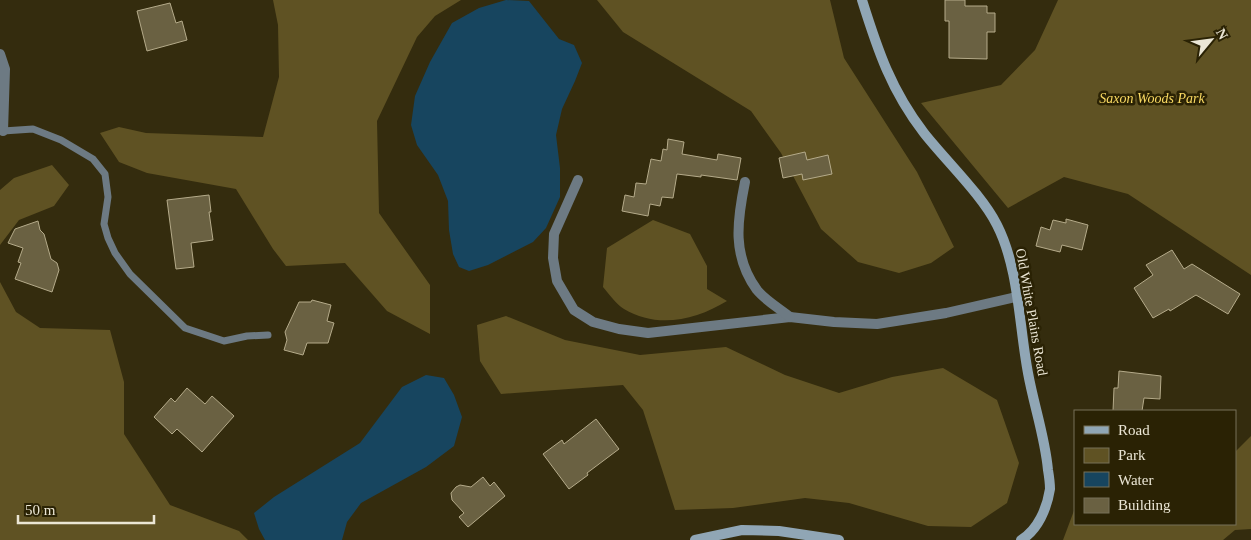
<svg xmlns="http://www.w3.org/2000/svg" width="1251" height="540" font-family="Georgia,serif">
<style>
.green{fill:#5f5223}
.water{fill:#17455f}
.building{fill:#6a6142;stroke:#b5ab8a}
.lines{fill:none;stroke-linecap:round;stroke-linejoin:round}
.lane{stroke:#6d7a83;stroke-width:7}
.street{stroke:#6d7a83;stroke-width:10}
.secondary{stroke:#90a6b5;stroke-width:10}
.labels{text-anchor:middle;stroke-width:5;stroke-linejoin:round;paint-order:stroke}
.park-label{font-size:14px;font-style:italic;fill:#f9d962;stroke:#2a2204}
.street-label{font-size:14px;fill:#ebe6d5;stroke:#2a2204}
</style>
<rect width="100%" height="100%" fill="#342c0e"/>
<g class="green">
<path d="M273,0H461L435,16L417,37L377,121L379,213L430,285V334L387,311L345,263L286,266L273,249L236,189L147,173L119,162L100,133L119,127L146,133L263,137L279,77L278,25Z"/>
<path d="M597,0H830L844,58L917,172L954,247L931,263L899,273L858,262L821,229L781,153L751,111L623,32Z"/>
<path d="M1058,0H1251V275L1128,194L1064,177L1008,208L921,103L1001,85L1035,50Z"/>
<path d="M52,165L69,185L54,206L19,220L0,245V190L14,178Z"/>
<path d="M653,220L690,234L707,266V289L727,301C696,320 657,329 624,309C616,304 609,294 603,287L607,248Z"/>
<path d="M0,282L16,312L40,328L110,330L124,382V434L170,505L239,531L248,540H0Z"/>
<path d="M506,316L565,340L640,355L726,347L785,375L839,393L892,377L943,368L997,400L1019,463L1007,503L971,527L928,526L849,503L805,498L733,508L675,510L643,410L623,385L501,394L480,361L477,325Z"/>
<path d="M1251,436V529L1235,530L1223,540H1063L1075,508V524H1235V452Z"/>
</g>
<g class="water">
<path d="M506,0L529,1L559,39L574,45L582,63L575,81L562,109L556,135L560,168V197L546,228L533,242L488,265L469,271L459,267L453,254L449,230L448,201L438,175L417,145L411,125L415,96L430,62L452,23L479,8Z"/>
<path d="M426,375L444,378L454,395L462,417L454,446L426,467L361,503L347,522L342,540H265L259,529L254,513L274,497L360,443L402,387Z"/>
</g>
<g class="building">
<path d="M945,0H965V6H987V13H995V32H987V59L949,58V21H945Z"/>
<path d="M170,3L176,23L182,21L187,40L147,51L137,11Z"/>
<path d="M668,139L684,142L682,154L717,160L718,154L741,158L737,180L701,175V177L677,174L673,198L662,197L660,206L650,204L648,216L622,211L625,195L634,197L636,183L646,184L651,159L661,161L663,149L667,150Z"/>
<path d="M805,152L807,160L828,155L832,174L803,180L802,174L783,178L779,158Z"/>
<path d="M209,195L211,212H209L213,240L191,243L194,267L176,269L167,200Z"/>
<path d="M1066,219L1088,225L1082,250L1062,245L1060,252L1036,246L1041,227L1050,230L1053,220L1066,223Z"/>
<path d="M38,221L40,230L44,234L51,259L57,263L59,270L52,292L15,279L21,263L18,262L23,248L8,243L15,229Z"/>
<path d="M1172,250L1184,269L1192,264L1240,294L1228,314L1196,295L1170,311L1169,309L1153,318L1134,288L1153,275L1146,265Z"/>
<path d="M312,300L331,305L327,321L334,323L328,343H307L303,355L284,350L287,340L285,332L299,302H311Z"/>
<path d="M1119,371L1161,376L1160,399L1144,398L1142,411H1113L1114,388H1118Z"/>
<path d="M187,388L205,404L212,396L234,416L202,452L177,429L172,434L154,417L171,398L175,402Z"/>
<path d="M596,419L619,449L587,473L588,475L569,489L543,454L562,440L564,444Z"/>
<path d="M483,477L490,486L494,482L505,496L468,527L459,517L464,513L452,500L451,493L456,487L460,485L471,487Z"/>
</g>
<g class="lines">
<path class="lane" d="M3,131L33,129L61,140L93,159L105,174L108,197L104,224L108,238L115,253L130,274L185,328L224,341L247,336L268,335"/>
<g class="street">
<path d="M0,54L5,69L3,131"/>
<path d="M578,180L554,234L553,258L557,281L574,310L593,322L619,329L648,333L790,317L834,322L877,324L946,313L1016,297"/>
<path d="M745,182C737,221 732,256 757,290C765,300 780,309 790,317"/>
</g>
<g class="secondary">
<path d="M862,0C878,51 891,90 924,133C946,161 982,195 997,225C1019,268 1019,326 1028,373C1034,406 1045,437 1048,470C1049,476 1050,483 1050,489C1047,508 1038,530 1021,540"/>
<path d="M695,540L742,530L779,531L839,540"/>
</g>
</g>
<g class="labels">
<g class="park-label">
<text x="1152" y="103">Saxon Woods Park</text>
</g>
<g class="street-label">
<text transform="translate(1032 312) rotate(80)" y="5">Old White Plains Road</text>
</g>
</g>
<rect x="1074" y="410" width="162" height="115" fill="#2a2204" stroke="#777058"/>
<rect x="1084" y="426" width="25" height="8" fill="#90a6b5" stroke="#777058"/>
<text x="1118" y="435" font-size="15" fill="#ebe6d5">Road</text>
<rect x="1084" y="448" width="25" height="15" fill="#5f5223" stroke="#777058"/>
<text x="1118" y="460" font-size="15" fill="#ebe6d5">Park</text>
<rect x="1084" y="472" width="25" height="15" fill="#17455f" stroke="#777058"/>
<text x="1118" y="485" font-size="15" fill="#ebe6d5">Water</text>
<rect x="1084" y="498" width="25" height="15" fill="#6a6142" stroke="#777058"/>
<text x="1118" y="510" font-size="15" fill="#ebe6d5">Building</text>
<g transform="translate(1211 40) rotate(61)" stroke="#2a2204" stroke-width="4" paint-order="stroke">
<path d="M0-4L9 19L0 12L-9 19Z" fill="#ebe6d5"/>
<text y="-8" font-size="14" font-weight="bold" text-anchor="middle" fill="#ebe6d5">N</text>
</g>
<path d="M18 515v8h136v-8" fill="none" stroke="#ebe6d5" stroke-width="2.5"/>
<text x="25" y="515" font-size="15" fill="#ebe6d5" stroke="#2a2204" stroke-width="4" paint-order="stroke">50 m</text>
</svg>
